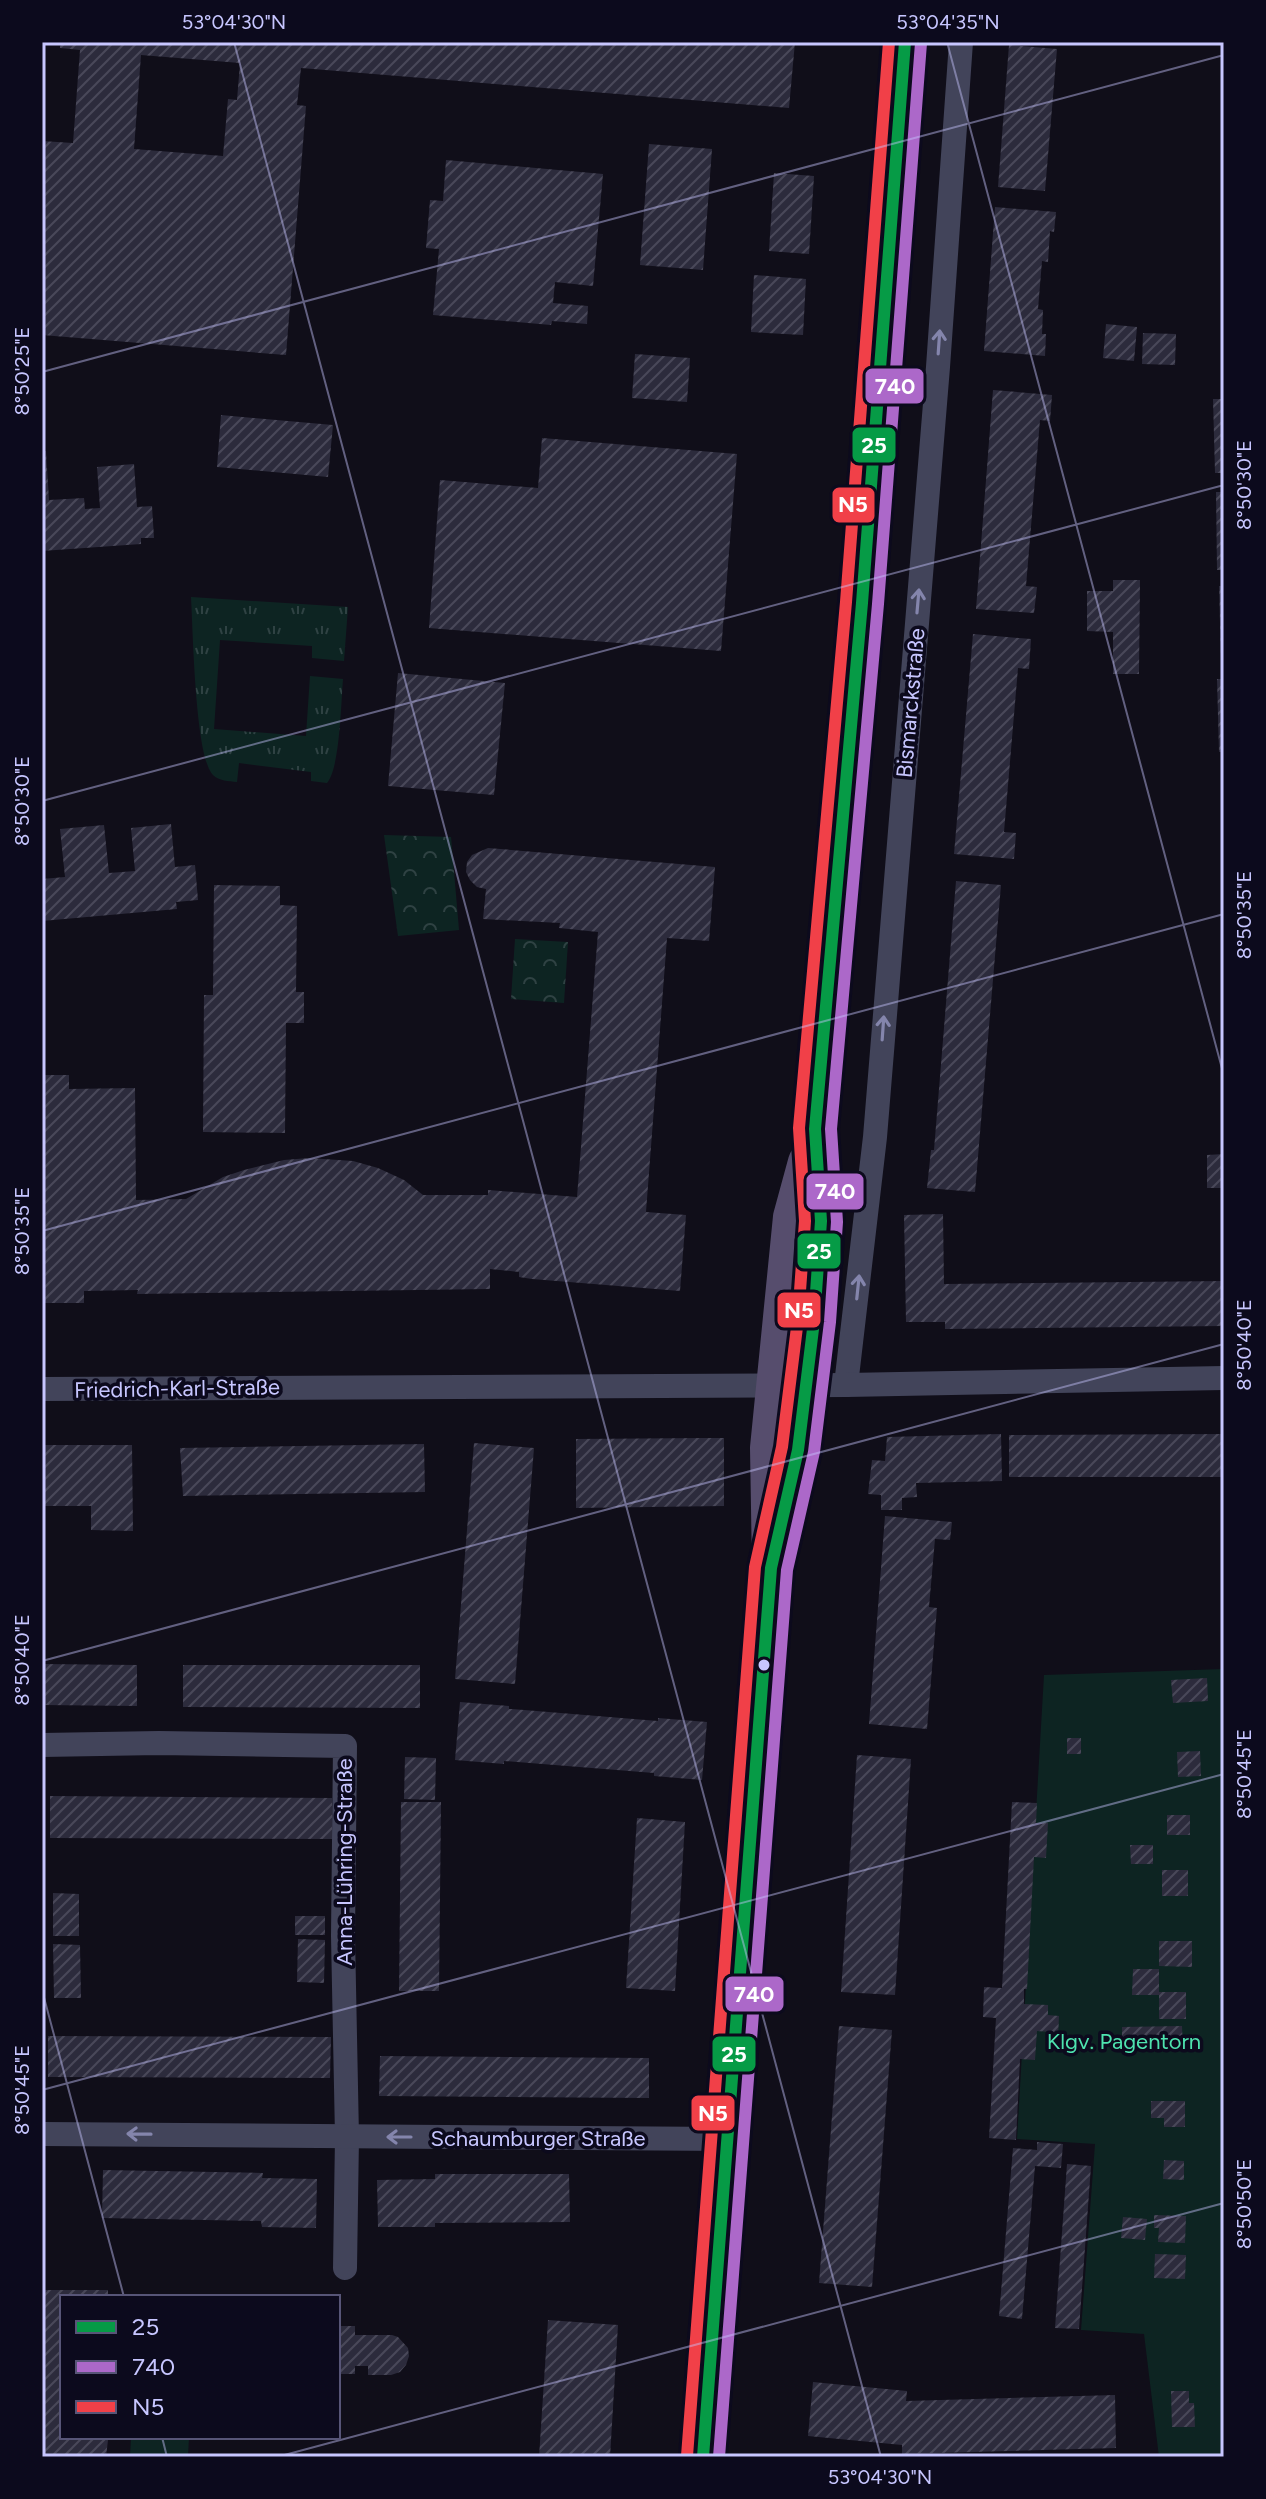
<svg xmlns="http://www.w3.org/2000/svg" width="1266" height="2499" font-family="Figtree,sans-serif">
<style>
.grass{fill:url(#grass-tufts)}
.forest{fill:url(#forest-crowns)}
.garden{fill:#0d2422}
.building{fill:url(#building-hatch);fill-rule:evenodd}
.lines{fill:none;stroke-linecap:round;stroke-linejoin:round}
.minor{stroke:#42445a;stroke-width:24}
.primary{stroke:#564d6d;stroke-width:38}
.bus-1-casing{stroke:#0c0a1d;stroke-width:18}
.bus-2-casing{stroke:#0c0a1d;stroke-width:18}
.bus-3-casing{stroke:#0c0a1d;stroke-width:18}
.bus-1{stroke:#069b46;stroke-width:12}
.bus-2{stroke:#ac68c9;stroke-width:12}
.bus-3{stroke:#f14048;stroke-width:12}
.oneway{stroke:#8485ac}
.ticks{fill:none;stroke:#c7c6ff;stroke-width:2;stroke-opacity:0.45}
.bus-dot{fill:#c7c6ff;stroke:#0c0a1d;stroke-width:3}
.labels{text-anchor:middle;stroke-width:7;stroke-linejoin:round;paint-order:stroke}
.street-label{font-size:22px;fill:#c7c6ff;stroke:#0c0a1d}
.park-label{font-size:22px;fill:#4ee3af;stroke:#0c0a1d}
.line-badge{stroke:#0c0a1d;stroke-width:3}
.badge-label{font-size:22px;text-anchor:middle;font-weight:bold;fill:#fff}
.neatline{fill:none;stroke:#c7c6ff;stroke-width:3}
.ticks-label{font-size:20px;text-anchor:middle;fill:#c7c6ff}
</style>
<defs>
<pattern id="grass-tufts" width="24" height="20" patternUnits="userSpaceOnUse" patternTransform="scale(2)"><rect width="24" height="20" fill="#0d2422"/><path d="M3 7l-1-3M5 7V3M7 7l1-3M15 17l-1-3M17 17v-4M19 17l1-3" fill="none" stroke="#2f4243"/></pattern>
<pattern id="forest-crowns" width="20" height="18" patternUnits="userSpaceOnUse" patternTransform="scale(2)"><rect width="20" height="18" fill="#0d2422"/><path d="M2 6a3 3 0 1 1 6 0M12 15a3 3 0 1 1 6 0" fill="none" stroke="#2f4243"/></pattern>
<pattern id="building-hatch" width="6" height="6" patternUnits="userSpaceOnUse" patternTransform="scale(2)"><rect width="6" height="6" fill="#2c2b3c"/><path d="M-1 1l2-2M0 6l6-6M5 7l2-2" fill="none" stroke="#494859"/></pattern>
</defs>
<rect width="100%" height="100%" fill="#100e19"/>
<path class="grass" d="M191,597L348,607L344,661L312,658V646L220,640L214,729L306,736L310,676L343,679C341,702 340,768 327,783L311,781V772L239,763L237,782C229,781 219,781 213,775C195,757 193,628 191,597Z"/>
<g class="forest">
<path d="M384,835L451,837L459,930L398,936Z"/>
<path d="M515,939L568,942L564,1003L511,999Z"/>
</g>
<g class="garden">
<path d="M1224,1669V2457H1159L1144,2334L1081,2330L1095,2144L1017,2139L1044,1675Z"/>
<path d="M131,2437H189L188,2457H130Z"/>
</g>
<g class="building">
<path d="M60,42H795L789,108L301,68L297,105L306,106L286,355L42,335V141L73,143L80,50L60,48ZM141,55L240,63L237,100L228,99L223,156L134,149Z"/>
<path d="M1009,45L1057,49L1045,191L998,187Z"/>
<path d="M649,144L712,149L703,270L640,265Z"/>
<path d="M446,160L603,174L593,286L555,282L553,303L588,306L587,324L552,321L551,325L433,315L439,249L426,248L430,200L443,201Z"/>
<path d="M774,173L814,176L809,254L769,251Z"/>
<path d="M995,207L1056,212L1054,232L1050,231L1048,262L1042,261L1038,309L1043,310L1042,334H1046L1045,356L984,351Z"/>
<path d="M754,275L806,279L803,335L751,332Z"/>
<path d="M1106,324L1137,327L1134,361L1103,358Z"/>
<path d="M1143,333L1176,334L1175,365L1142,364Z"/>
<path d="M635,354L690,358L687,402L632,398Z"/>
<path d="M993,390L1052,395L1050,421L1040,420L1026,586L1037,587L1034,613L976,609Z"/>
<path d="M1213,399H1224V473H1215Z"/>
<path d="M221,415L333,425L328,477L217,467Z"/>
<path d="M542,438L737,454L721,651L429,628L440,480L538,488Z"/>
<path d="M42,451H46L49,500L84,498L85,509L100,508L97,467L134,464L137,507L152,506L154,538H141V544L42,551Z"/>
<path d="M1216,492H1224V570H1217Z"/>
<path d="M1113,580H1140L1139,674H1113V632L1087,631V591H1113Z"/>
<path d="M1219,586H1224V659H1221Z"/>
<path d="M973,634L1031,639L1029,669L1018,668L1004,832L1016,833L1014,859L954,854Z"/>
<path d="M398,673L505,683L494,795L388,786Z"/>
<path d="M1217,679H1224V752H1219Z"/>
<path d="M171,824L175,867L195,865L198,900L176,902L177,909L42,921V879L65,877L60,829L104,825L109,873L135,871L131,828Z"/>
<path d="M488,848L715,867L709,941L667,938L646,1212L686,1215L680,1291L532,1279L519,1277V1272L490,1269V1289L137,1294L138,1290L84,1291V1303H42V1075H69V1089L135,1088L136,1200L186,1199L223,1177L244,1170L284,1160L309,1158L353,1161L378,1168L404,1180L423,1195H488V1190L577,1197L598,932L559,928L560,923L483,919L486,889L477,887L470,880L466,872L467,862L472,855Z"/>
<path d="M956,881L1001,885L975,1192L927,1188L931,1150H934Z"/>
<path d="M214,885L280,886V905L297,906L296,992H304V1023H286L285,1133L203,1132L204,995H213Z"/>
<path d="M1224,1154V1188H1207V1155Z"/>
<path d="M943,1214L944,1284L1224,1281V1326L945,1329V1322H906L904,1215Z"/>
<path d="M1001,1434L1002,1481L916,1483L917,1497L902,1498V1510H881V1495L868,1494L872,1460L885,1461L887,1437Z"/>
<path d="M1224,1434V1477H1009V1435Z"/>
<path d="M703,1438H724V1506L576,1508V1439Z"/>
<path d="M474,1443L534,1448L515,1684L455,1679Z"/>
<path d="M424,1444L425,1492L183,1496L180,1448Z"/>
<path d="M42,1445H132L133,1531L91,1530V1506H42Z"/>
<path d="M885,1516L952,1522L950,1540L935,1539L929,1607L937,1608L927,1729L869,1724Z"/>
<path d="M42,1664L137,1665V1706L42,1705Z"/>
<path d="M183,1665H420V1708L183,1707Z"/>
<path d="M1207,1678L1208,1701L1173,1703L1171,1680Z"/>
<path d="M460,1702L509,1706V1709H512L658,1721V1718L707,1722L702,1780L654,1776V1773L504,1761V1764L455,1760Z"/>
<rect x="1067" y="1738" width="14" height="16"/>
<path d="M1200,1751L1201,1776L1178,1777L1177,1752Z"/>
<path d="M857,1755L911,1759L895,1995L841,1992Z"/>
<path d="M405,1757L436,1758L435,1800L404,1799Z"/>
<path d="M50,1796L332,1798V1839L50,1838Z"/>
<path d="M401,1802H441L439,1991H399Z"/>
<path d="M1012,1802L1037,1803L1036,1823H1048L1046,1858L1034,1857L1027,1989H1024V2004L1048,2005V2015L1059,2016L1058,2040H1049V2032L1037,2031L1035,2060L1020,2059L1016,2140L989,2138L996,2018L983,2017L984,1987L1002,1988Z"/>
<rect x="1167" y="1815" width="23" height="20"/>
<path d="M637,1818L685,1822L675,1991L626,1988Z"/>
<path d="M1130,1845H1153V1864H1131Z"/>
<rect x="1162" y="1870" width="26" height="26"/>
<path d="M53,1893L79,1894V1936H53Z"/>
<rect x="295" y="1916" width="30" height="19"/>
<path d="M298,1939L325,1940L324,1983L297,1982Z"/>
<path d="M1159,1941H1192V1967L1159,1966Z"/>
<path d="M53,1944L80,1945L81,1998H54Z"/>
<path d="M1133,1969H1159V1992H1186V2019H1159V1995H1132Z"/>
<path d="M839,2026L892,2030L872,2287L819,2283Z"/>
<path d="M1182,2026L1183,2051H1163L1162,2042H1149V2050H1122V2027Z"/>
<path d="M48,2036L331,2037L330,2078L48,2077Z"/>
<path d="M380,2056L649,2058V2098L379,2096Z"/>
<path d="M1151,2101H1185V2127H1164V2118H1151Z"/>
<path d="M1037,2142L1063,2144L1061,2168L1035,2166L1022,2319L999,2316L1013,2148L1037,2150Z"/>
<path d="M1164,2160L1184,2161V2180L1163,2179Z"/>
<path d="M1067,2164L1091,2166L1079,2329L1055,2328Z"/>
<path d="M103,2170L263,2173L262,2178L317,2179L316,2228L262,2227L261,2221L102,2218Z"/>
<path d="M435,2174H569L570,2222L435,2223V2227H378L377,2180L435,2179Z"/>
<path d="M1154,2215L1186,2216L1185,2243L1158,2242L1159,2228H1154Z"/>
<path d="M1123,2217L1147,2219L1145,2240L1121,2238Z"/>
<path d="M1155,2254L1186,2255L1185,2279L1154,2278Z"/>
<path d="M42,2290H108V2297H62V2437L108,2440L106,2457H42Z"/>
<path d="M548,2320L618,2325L610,2457H539Z"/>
<path d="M338,2326H355V2335H392L398,2337L408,2348L409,2356L406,2365L400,2372L391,2375H368V2366H355V2374H338Z"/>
<path d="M813,2382L907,2391L906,2401L1115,2395L1116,2448L902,2454V2445L808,2436Z"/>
<path d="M1171,2391H1189V2403H1194L1195,2427H1172Z"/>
</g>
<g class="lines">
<g class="minor">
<path d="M846,1385L875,1137L938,367L961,42"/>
<path d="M42,1389L846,1385L1224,1378"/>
<path d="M42,1745L159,1743L345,1746L343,1936L347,2137L345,2268"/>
<path d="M42,2134L729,2139"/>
</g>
<g class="primary">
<path d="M771,1568L798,1450L814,1321L821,1221L815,1129L862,603L905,42"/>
<path d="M703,2457L771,1568L769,1448L792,1217L807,1162"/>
</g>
<g class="bus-1-casing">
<path id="bus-1" d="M703,2457L771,1568L798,1450L814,1321L821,1221L815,1129L862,603L905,42"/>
</g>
<g class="bus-2-casing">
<path id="bus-2" d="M719,2457L787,1570L814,1452L830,1322L837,1222L831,1129L878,604L921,43"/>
</g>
<g class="bus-3-casing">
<path id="bus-3" d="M687,2456L755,1567L782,1447L798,1319L805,1221L799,1128L846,602L889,42"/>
</g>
<use href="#bus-1" class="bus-1"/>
<use href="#bus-2" class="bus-2"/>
<use href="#bus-3" class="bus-3"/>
</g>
<defs><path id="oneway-shaft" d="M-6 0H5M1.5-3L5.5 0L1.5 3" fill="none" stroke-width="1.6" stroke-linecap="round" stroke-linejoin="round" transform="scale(2)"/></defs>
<g class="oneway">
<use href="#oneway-shaft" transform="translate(939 342) rotate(-86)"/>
<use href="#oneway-shaft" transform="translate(918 601) rotate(-85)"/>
<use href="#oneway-shaft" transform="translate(883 1028) rotate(-86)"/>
<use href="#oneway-shaft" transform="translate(858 1287) rotate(-84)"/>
<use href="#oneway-shaft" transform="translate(139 2134) rotate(-179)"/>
<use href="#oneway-shaft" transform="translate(399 2137) rotate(-180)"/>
</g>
<path class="ticks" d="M234,42L881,2457M947,42L1224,1076M42,372L1224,55M42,801L1224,485M42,1231L1224,914M42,1661L1224,1344M42,1990L124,2297M42,2090L1224,1774M162,2437L167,2457M277,2457L1224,2203"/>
<circle class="bus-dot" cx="764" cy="1665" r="7"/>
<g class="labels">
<g class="street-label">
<text transform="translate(910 703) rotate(-85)" y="8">Bismarckstraße</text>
<text transform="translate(177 1388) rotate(-1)" y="8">Friedrich-Karl-Straße</text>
<text transform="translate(344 1862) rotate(-90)" y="8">Anna-Lühring-Straße</text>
<text x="538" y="2146">Schaumburger Straße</text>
</g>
<g class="park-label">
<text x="1124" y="2049">Klgv. Pagentorn</text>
</g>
</g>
<g class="line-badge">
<rect x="864" y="367" width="61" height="38" rx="8" fill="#ac68c9"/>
<rect x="851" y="426" width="46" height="38" rx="8" fill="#069b46"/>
<rect x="831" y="486" width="45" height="38" rx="8" fill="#f14048"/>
<rect x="805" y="1172" width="60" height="39" rx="8" fill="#ac68c9"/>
<rect x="796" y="1232" width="46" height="38" rx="8" fill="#069b46"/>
<rect x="776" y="1291" width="46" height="38" rx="8" fill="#f14048"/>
<rect x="724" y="1975" width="61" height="38" rx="8" fill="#ac68c9"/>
<rect x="711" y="2035" width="46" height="38" rx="8" fill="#069b46"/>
<rect x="690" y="2094" width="46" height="38" rx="8" fill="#f14048"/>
</g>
<g class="badge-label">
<text x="895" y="394">740</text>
<text x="874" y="453">25</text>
<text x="853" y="512">N5</text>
<text x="835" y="1199">740</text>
<text x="819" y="1259">25</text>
<text x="799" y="1318">N5</text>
<text x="754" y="2002">740</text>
<text x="734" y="2062">25</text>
<text x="713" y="2121">N5</text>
</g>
<rect width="1266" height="2499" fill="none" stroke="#0c0a1d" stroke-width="88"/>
<rect x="60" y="2295" width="280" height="144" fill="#0c0a1d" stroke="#575577" stroke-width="2"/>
<rect x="76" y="2321" width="40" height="12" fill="#069b46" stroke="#575577" stroke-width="2"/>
<text x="132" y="2335" font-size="24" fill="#c7c6ff">25</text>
<rect x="76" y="2361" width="40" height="12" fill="#ac68c9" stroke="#575577" stroke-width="2"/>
<text x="132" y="2375" font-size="24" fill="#c7c6ff">740</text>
<rect x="76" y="2401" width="40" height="12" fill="#f14048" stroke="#575577" stroke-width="2"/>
<text x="132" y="2415" font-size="24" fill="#c7c6ff">N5</text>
<rect x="44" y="44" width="1178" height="2411" class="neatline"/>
<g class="ticks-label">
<text x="234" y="29">53°04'30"N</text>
<text x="948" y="29">53°04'35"N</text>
<text transform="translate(22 371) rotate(-90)" y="7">8°50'25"E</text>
<text transform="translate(1244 485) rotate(-90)" y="7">8°50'30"E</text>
<text transform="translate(22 801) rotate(-90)" y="7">8°50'30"E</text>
<text transform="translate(1244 915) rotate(-90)" y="7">8°50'35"E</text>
<text transform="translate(22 1231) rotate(-90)" y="7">8°50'35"E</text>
<text transform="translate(1244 1345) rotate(-90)" y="7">8°50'40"E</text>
<text transform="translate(22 1660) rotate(-90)" y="7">8°50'40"E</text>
<text transform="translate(1244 1774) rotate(-90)" y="7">8°50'45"E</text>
<text transform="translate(22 2090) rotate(-90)" y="7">8°50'45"E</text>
<text transform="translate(1244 2204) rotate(-90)" y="7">8°50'50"E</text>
<text x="880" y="2484">53°04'30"N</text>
</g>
</svg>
